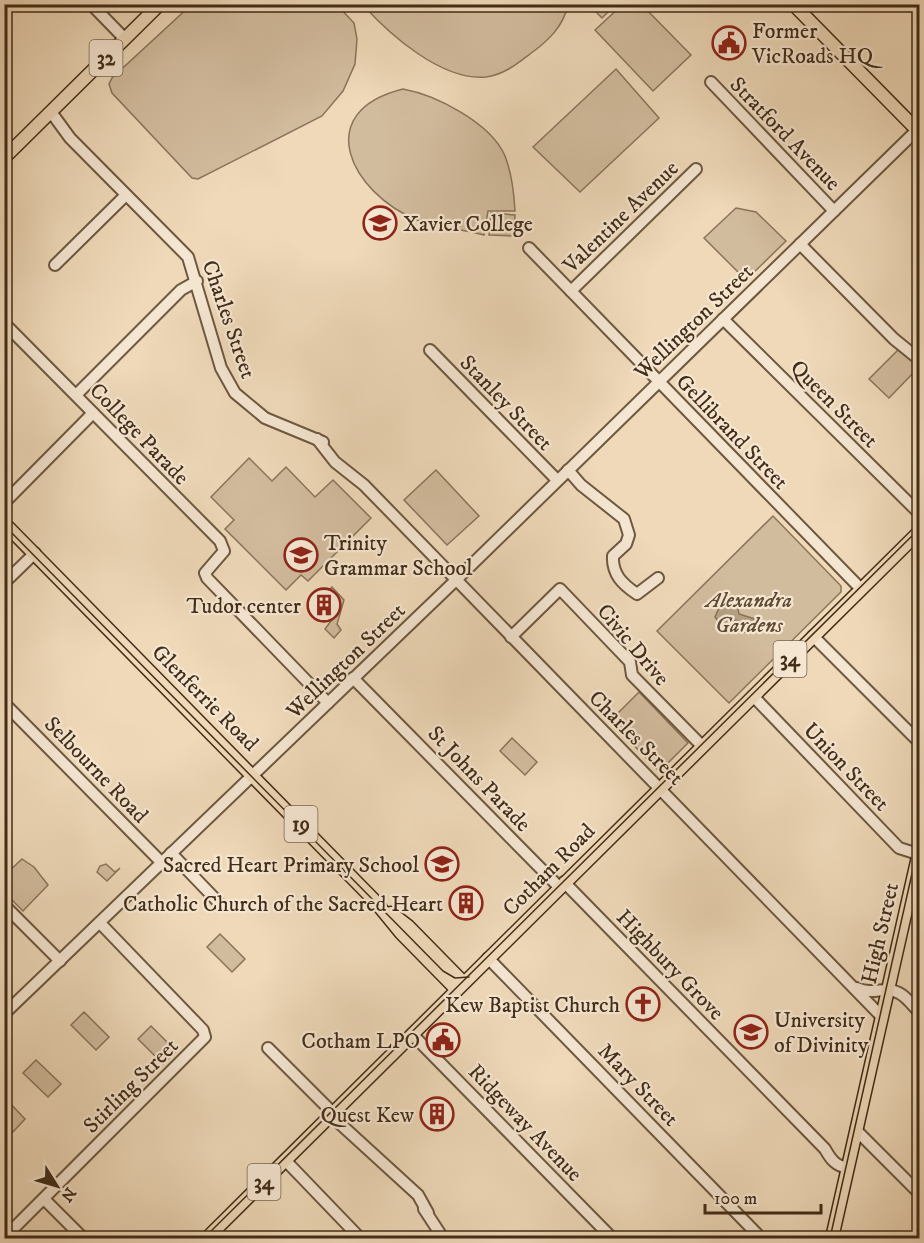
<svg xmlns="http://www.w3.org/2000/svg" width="924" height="1243" font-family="'IM FELL DW Pica',serif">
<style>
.green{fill:#d2bc9e;stroke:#8a745b;stroke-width:1.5}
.water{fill:#b49f82;stroke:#867158;stroke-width:1.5}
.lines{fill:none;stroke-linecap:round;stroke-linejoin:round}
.minor-casing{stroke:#6d5840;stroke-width:14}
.major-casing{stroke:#422d18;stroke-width:15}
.minor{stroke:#f5e6d2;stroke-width:10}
.major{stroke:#efd9b9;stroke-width:12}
.tram{stroke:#422d18;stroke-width:1.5}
.labels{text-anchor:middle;stroke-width:4.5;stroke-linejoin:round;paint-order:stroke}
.shield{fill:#f5e6d2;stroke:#786450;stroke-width:1.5}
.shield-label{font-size:21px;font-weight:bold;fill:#422d18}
.poi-label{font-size:22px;fill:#422d18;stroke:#f5e6d2;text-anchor:end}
.street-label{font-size:22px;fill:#422d18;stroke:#f5e6d2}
.park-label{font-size:22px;font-style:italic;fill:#5f4a33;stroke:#f5e6d2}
</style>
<rect width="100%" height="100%" fill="#efd9b9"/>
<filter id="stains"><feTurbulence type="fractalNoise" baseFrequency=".00333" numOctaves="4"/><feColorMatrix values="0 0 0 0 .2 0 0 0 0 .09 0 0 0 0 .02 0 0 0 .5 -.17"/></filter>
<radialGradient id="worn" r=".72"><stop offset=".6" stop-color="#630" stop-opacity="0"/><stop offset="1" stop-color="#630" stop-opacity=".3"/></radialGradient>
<g class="green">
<path d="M191,5H337L354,23L357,39L355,64L343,91L322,116L198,179L192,178L112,93L109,84L112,78Z"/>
<path d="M363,5H568C563,27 548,41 530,54C517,64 503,75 486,77C442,81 390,35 363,5Z"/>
<path d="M589,5H615L602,18Z"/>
<path d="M622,5H642L691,55L653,91L595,30Z"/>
<path d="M616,69L659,118L580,192L533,147Z"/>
<path d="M403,89C436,95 491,123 505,156C512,174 514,192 515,211H488L484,235C463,229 437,228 417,220C351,193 310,112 403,89Z"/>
<path d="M736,208L756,212L786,241L746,280L704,238Z"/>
<path d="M491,213L515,215L514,236L489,235Z"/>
<path d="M899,349L919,367L889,398L869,379Z"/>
<path d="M249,458L272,481L286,467L315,497L333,480L371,518L308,581L301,575L286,590L225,529L234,520L211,497Z"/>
<path d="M436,470L479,516L447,545L404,500Z"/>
<path d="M773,516L841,586V592L729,703L657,631Z"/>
<path d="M332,587L344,600L337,624L341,630L334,638L325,629L331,621L321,615L325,611L323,608L334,598L328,592Z"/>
<path d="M639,692L688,743L662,769H657L610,721Z"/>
<path d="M512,738L537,762L525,775L500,751Z"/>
<path d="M22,859L34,867L48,885L23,911L4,892L5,875Z"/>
<path d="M106,864L115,872L120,868L107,881L97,872L100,866Z"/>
<path d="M220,934L245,959L232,972L207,947Z"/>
<path d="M84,1012L109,1037L96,1050L71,1025Z"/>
<path d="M151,1026L176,1051L163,1064L138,1039Z"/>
<path d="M36,1060L61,1084L48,1097L23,1073Z"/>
<path d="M5,1098L25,1119L13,1132L5,1124Z"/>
</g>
<path class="water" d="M729,595L737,602L739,614L758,620L750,633L743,632L741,623L736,620L728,624L719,622L715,617L723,599Z"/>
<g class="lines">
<g class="minor-casing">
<g id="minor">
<path d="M91,4L125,39"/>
<path d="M711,82L834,211"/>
<path d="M51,112L70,138L188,257L221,368L235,393L265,418L323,442"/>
<path d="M800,244L894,339L920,360"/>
<path d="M529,248L861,589"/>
<path d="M55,265L126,195"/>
<path d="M571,291L696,169"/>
<path d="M723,319L920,514"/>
<path d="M4,323L220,541L224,551L205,573L207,578L328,703"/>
<path d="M430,350L557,480"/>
<path d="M76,395L181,290L197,281"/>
<path d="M317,439L335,462L364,485L882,1017"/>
<path d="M568,470L581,485L624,519L629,535L626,544L613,556C612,574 622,584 637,594L658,578"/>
<path d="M4,503L93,413"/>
<path d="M4,583L35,553"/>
<path d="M813,636L920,743"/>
<path d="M511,637L560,589L630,662L632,675L702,746"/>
<path d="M353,678L559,887"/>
<path d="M753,696L899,848L918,854"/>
<path d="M4,703L162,863"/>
<path d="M171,853L222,906"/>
<path d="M564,882L825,1149C831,1160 836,1166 848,1168"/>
<path d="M4,905L60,961"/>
<path d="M488,958L761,1238"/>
<path d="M857,988C874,996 884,985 899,993C907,997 913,1006 920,1013"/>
<path d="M4,1014L456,580L917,130"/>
<path d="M412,1034L612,1238"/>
<path d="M268,1048L333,1113L337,1121L418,1195L428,1213"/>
<path d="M856,1130L920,1194"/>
<path d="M285,1160L360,1238"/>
<path d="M44,1199L83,1238"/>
<path d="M424,1209L443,1238"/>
<path d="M4,1238L205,1037L203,1030L100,923"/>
</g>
</g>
<g class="major-casing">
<g id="major">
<path d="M793,4L920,133"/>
<path d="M4,158L160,4"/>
<path d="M4,523L374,900L401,933L456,989"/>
<path d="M391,913L408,926L463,982"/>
<path d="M207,1238L920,531"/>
<path d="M832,1238L920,848"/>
</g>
</g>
<use href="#minor" class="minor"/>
<use href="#major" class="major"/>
<g class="tram">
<path d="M4,525L443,971L455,978L469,977"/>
<path d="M204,1238L920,528"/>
<path d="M830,1238L920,838"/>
</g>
</g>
<defs>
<g id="civic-ring" transform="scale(1.725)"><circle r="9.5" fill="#f5e6d2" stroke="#8f2418" stroke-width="1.5"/><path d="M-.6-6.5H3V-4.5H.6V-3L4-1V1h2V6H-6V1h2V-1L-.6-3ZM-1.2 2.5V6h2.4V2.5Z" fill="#8f2418"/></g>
<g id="school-ring" transform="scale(1.725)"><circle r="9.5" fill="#f5e6d2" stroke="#8f2418" stroke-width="1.5"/><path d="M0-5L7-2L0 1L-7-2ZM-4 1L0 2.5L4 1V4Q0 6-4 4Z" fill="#8f2418"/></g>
<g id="building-ring" transform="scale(1.725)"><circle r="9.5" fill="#f5e6d2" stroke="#8f2418" stroke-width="1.5"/><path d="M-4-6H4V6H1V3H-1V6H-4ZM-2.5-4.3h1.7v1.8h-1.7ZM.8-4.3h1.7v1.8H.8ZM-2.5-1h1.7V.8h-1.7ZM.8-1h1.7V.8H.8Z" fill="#8f2418"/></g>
<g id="church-ring" transform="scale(1.725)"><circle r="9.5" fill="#f5e6d2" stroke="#8f2418" stroke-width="1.5"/><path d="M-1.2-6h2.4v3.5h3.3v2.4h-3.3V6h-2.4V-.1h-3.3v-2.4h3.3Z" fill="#8f2418"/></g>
<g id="university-ring" transform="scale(1.725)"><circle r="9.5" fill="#f5e6d2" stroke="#8f2418" stroke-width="1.5"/><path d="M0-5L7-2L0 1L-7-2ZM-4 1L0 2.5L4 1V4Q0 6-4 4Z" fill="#8f2418"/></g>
</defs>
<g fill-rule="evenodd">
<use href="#civic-ring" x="729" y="43"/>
<use href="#school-ring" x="380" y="223"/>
<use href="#school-ring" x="301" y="555"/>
<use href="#building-ring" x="324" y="605"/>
<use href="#school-ring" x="442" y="864"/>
<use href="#building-ring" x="466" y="903"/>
<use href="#church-ring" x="643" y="1004"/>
<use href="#university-ring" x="751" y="1032"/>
<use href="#civic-ring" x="443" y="1040"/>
<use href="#building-ring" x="437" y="1114"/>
</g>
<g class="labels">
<g class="shield">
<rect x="89.5" y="40" width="33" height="36" rx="4.5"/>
<rect x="773.5" y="641" width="33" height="36" rx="4.5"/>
<rect x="284.5" y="806" width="33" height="36" rx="4.5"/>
<rect x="247.5" y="1164" width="33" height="36" rx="4.5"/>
</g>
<g class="shield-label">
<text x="106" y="65">32</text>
<text x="790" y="666">34</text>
<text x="301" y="831">19</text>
<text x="264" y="1189">34</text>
</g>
<g class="poi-label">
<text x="752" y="38" text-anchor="start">Former<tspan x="752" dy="25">VicRoads HQ</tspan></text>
<text x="403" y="231" text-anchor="start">Xavier College</text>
<text x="324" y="550" text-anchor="start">Trinity<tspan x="324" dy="25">Grammar School</tspan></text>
<text x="301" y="613">Tudor center</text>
<text x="419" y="872">Sacred Heart Primary School</text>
<text x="443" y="911">Catholic Church of the Sacred Heart</text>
<text x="620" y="1012">Kew Baptist Church</text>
<text x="774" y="1027" text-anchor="start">University<tspan x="774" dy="25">of Divinity</tspan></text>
<text x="420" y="1048">Cotham LPO</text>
<text x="414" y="1122">Quest Kew</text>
</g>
<g class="street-label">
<text transform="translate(786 133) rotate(46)" y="8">Stratford Avenue</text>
<text transform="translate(620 216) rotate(-44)" y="8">Valentine Avenue</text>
<text transform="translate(230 319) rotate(71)" y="8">Charles Street</text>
<text transform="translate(693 321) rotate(-44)" y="8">Wellington Street</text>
<text transform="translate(507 402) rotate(46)" y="8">Stanley Street</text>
<text transform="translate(835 403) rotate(45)" y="8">Queen Street</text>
<text transform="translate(733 431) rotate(46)" y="8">Gellibrand Street</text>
<text transform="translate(140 433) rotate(46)" y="8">College Parade</text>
<text transform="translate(634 644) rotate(50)" y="8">Civic Drive</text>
<text transform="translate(345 660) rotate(-44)" y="8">Wellington Street</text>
<text transform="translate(206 697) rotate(45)" y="8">Glenferrie Road</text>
<text transform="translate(637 737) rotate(45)" y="8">Charles Street</text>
<text transform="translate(847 766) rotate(46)" y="8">Union Street</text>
<text transform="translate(97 769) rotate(46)" y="8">Selbourne Road</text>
<text transform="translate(480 778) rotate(46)" y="8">St Johns Parade</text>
<text transform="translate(548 869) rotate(-45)" y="8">Cotham Road</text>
<text transform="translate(879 933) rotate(-77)" y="8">High Street</text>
<text transform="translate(671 964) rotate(46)" y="8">Highbury Grove</text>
<text transform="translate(639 1084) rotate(46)" y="8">Mary Street</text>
<text transform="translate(130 1085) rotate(-45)" y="8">Stirling Street</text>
<text transform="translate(526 1122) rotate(46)" y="8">Ridgeway Avenue</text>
</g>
<g class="park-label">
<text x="749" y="607">Alexandra<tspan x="749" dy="25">Gardens</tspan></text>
</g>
</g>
<rect width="924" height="1243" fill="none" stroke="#efd9b9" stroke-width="24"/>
<rect x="6" y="6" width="912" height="1231" fill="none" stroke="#422d18" stroke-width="3"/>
<rect x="12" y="12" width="900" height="1219" fill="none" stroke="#422d18" stroke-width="1.5"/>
<g transform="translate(57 1186) rotate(127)" stroke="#f5e6d2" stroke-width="4.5" paint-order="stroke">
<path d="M0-4.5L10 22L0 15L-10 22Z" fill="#422d18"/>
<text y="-9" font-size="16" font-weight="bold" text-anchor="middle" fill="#422d18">N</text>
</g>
<path d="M705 1204v9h116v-9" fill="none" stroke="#422d18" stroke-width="3"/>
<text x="714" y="1204" font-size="18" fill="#422d18" stroke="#f5e6d2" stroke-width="4.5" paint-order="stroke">100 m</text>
<rect width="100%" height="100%" filter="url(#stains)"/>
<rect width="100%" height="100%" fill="url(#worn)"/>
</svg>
